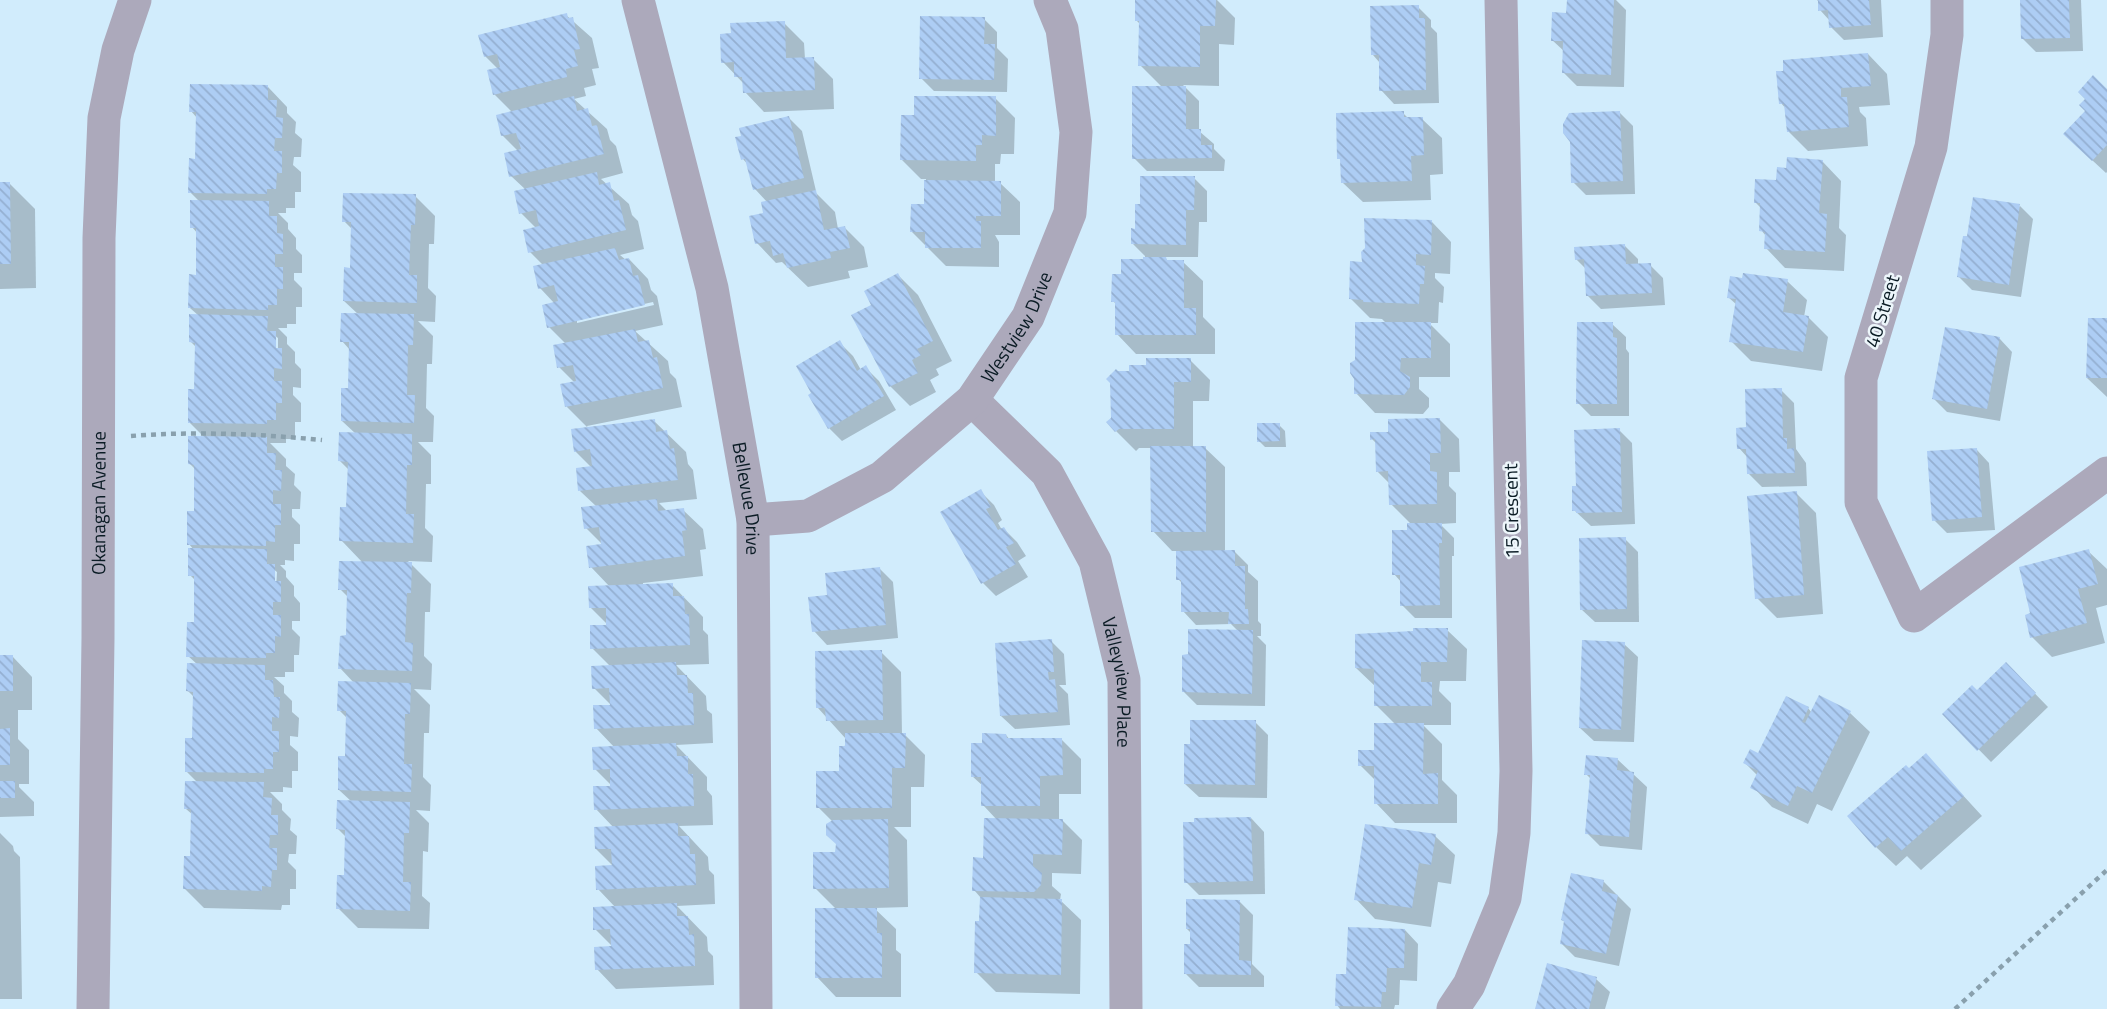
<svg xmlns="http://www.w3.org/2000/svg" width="2107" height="1009" font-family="'Titillium Web',sans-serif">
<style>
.shadow{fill:#0003;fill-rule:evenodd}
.building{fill:url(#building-back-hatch)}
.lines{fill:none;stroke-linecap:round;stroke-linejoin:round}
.path{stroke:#89a0ad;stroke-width:4.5;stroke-dasharray:5 5;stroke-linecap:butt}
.minor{stroke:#aca9bb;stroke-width:33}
.labels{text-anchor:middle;stroke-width:5;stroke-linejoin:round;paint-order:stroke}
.street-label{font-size:19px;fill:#0b1c25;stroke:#edf6fb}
</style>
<defs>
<pattern id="building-back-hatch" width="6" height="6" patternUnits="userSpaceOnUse" patternTransform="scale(1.75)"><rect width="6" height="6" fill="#adcdf4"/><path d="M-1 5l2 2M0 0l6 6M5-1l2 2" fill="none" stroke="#94afd1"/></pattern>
</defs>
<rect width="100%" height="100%" fill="#d1ecfc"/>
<g class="shadow">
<path d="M1136,0H1217L1235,18L1234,45L1219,44V86L1183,85L1199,101V131L1214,144V149L1225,160L1224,171H1147L1134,158L1163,88L1140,65L1141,25L1136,20Z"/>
<path d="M1569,0H1616L1626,10L1624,87L1577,86L1564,73L1565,52L1552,40L1568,15Z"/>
<path d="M1817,0H1881L1883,37L1844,40L1831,27L1830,21L1820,10V3Z"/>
<path d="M2022,0H2081L2083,51L2036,52L2023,39Z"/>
<path d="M1418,7L1431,20V27L1437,33L1439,103L1394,104L1381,90L1380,63L1373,55Z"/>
<path d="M566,15L592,38L599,68L592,69L596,85L584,88L586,96L574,99L607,129L610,140L616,146L623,173L601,179L629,204L632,215L638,221L644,249L620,255L626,260L629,259L648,279L651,290L657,296L663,325L635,331L668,361L670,373L676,379L682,407L587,426L588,428L566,406L575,383L559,367L566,344L549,327L555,304L540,288L544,266L530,252L536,228L521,213L526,190L511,176L519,152L502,135L513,113L494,94L498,69L485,56ZM653,302L654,305L577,323V319Z"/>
<path d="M984,19L997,32V48L1008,59L1007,92L934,91L921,78Z"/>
<path d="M784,23L804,43L805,59H813L833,79L834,109L764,112L745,92V85L723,62Z"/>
<path d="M1868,54L1887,74L1890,105L1859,107L1860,112L1866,118L1868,146L1808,151L1788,131L1787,110L1781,103Z"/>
<path d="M268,87L287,107V113L296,122L295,133L302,139L301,157H294L293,165L301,172V192H295V208H286V213H278L288,223V229L296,238V249L302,255V273H294V280L302,288V307H296V324H287V328H278L287,337V344L295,352V363L301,369V388L293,387V395L301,403V422H295V439H286V443H270L286,459V466L295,474L294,485L301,492L300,509H292V517L300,525V544H294V561L285,560V565H280L286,571V577L294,586V596L300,603V621H292V629L300,637L299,655H294V672H285V677H274L284,686V693L292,701V712L299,718L298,737L290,736V745L298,752V771H292V788L283,787V792H270L282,804V810L291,819L290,830L297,836L296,854H289L288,862L296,870V889H290V905H282L281,910L204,908L185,889L192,858L193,815L186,809L198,783L187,772L194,740V697L188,691L198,665L188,656L195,624L196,581L190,575L194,550L189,544L195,513L196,470L190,464L205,438L189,422L196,391L197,348L191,342L199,316L190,308L197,276L198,234L192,227L200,202L190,192L197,160V118L191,111ZM274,335L278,338V356H274ZM273,569L277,572L276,590H273Z"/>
<path d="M2107,89V172L2106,173L2078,147Z"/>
<path d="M995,98L1015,118L1014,154H1001L1000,164H995V183H1000L1020,202V235H995L999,242V267L946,266L912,232L926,206V179H921L901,159L916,117Z"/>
<path d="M1403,113L1409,119H1422L1442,138L1443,174L1430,175L1431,200L1363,202L1343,183L1342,162L1339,158Z"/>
<path d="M1620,113L1633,126L1635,194L1586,195L1573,182L1572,142Z"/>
<path d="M789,118L802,131L816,191H814L835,212L838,229L845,228L864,247L868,267L848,271L850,278L808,287L782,262L776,263L757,243L767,202L755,189L749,166L743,159Z"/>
<path d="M1822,161L1841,181L1839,228L1846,235L1844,271L1785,268L1766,248V236L1761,230L1762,209L1756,203L1788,170Z"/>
<path d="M1194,178L1207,191V222H1199L1198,257H1164L1169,262H1183L1203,281V317L1215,329V354H1136L1117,334V305L1113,301L1123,276L1145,261V256L1133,244L1136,231Z"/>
<path d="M0,183H9L35,209L36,288L0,289Z"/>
<path d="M415,196L435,216L434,244H429L428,288L436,296L435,322L418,321L433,336L432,364H427L426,408L434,416L433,442H418L431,455V484H426L425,528L433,536L432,562L408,561L431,584L430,612H425L424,656L432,664L431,690L414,689L430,705L429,733H424L423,777L431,785L430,811L416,810L429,823L428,852L423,851L422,896L430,903L429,929L358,928L338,908L345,877L346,837L338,829L352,802L339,790L346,758L348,719L339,710L355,684L340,668L347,637L348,597L340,589L363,563L341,540L348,509L349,470L340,461L356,434L342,421L349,389L350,350L342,341L359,315L344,301L352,269L353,230L344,221Z"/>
<path d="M2020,206L2033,219L2021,297L1972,290L1959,277Z"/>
<path d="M1432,222L1451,242L1450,274L1435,273V278L1444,287L1443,303L1439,302L1438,323H1429L1450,344V377H1419V389L1429,398V407L1423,414L1375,413L1356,393L1387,324L1382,319L1370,318L1351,299L1363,264Z"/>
<path d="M1625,246L1638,259V265H1650L1663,278L1665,305L1601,309L1587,295L1586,269L1576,259Z"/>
<path d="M898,275L918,295L952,361L936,369L939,375L930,380L936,392L910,406L890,386L873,305Z"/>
<path d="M1787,281L1807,300L1804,317H1808L1828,337L1822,371L1751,361L1731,341L1737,305L1728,297Z"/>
<path d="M2107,319V397L2087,378Z"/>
<path d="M1612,324L1626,337V349L1629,353V416H1591L1578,403Z"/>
<path d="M1999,338L2012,352L2000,421L1947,412L1934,399Z"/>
<path d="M840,343L853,356L861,370L866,368L879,381L896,410L842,441L829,428Z"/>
<path d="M1190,360L1210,380L1209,401H1193V448H1205L1225,467V552H1235L1248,565V572L1258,581V621L1261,624V636H1257L1266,645L1265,706L1197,705L1184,692L1189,656L1239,632L1231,624L1196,625L1183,611V584L1178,579V551H1172L1153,531L1152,448H1139L1136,451L1116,431L1113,419L1131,373L1147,367Z"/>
<path d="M1781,390L1794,403L1796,449L1806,463L1807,486L1762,487L1749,474L1748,458L1739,448L1748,429Z"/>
<path d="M1440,420L1459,439L1460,472H1449V486L1456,493V523L1440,524L1454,538V556H1452V618H1415L1402,605V583L1394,574L1412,525L1391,504L1390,484L1377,471V444L1372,439Z"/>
<path d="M654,421L686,452L688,464L693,470L697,499L659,503L667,511L683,510L703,529L706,549L700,550L703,576L643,583V586L672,585L703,617V630L708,635L709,664L676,665L706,696L707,710L712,714L713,743L676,745L707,777V790L712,796L713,825L679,826L708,857L709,870L714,875L715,904L677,906L707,937L708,951L713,956L714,985L616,989L597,969L613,947L595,929L616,908L598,889L614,867L596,849L614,828L596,809L613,787L595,769L615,748L596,728L612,706L594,688L611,667L592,648L609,626L591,608L610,587L591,567L603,545L586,528L597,507L580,491L592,468L575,451Z"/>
<path d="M1279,425L1285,431L1286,447H1265L1259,441Z"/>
<path d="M1619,430L1632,443L1635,524L1591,526L1574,510L1577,488Z"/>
<path d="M1976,449L1989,463L1995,530L1947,533L1934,520Z"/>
<path d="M980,491L994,505L1002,520L998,523L1002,530L1004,529L1017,542L1026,556L1018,561L1028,577L996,596L983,583Z"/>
<path d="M1796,493L1816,513L1823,614L1777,618L1757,598Z"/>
<path d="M1625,539L1638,552L1639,622H1595L1581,609Z"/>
<path d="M2088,551L2107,569V605L2096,608L2105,643L2052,657L2032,637L2033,614Z"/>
<path d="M880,569L893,582L898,638L827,645L814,631L829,596Z"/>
<path d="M1447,630L1467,649L1466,681H1440L1439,691L1451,703V725H1423L1442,744V780L1457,795V823H1395L1376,803V781L1360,765L1376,751L1395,724L1376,705V687L1356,668Z"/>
<path d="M1051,641L1064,654L1066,685H1059L1068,694L1070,725L1015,729L1001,716Z"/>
<path d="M1624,644L1638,657L1634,742L1594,741L1580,728Z"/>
<path d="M881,652L901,672L902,735H905L925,755L924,787H911V827H894L907,840L908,907L874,908L896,929V950L901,954V997H836L817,977L837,910L815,888L837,854V844L833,822L818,807L840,773L846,739L818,708Z"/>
<path d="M0,657H13L32,677V710H18V739L29,750V784H19V787L34,802V816L0,817Z"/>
<path d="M2006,664L2048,707L1991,762L1944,714L1977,693Z"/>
<path d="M1819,698L1850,713L1870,732L1832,811L1817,804L1808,824L1772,807L1753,787L1758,776L1745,763L1759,756L1808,708L1812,713Z"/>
<path d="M1255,722L1268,735L1267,798L1199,797L1185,784Z"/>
<path d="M1006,735L1010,740H1062L1081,759V794H1059V820H1062L1082,840L1081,874L1052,873V886L1061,894L1060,900L1081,920L1080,994L996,992L976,972L981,898L974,890L997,820L983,805V786L972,776L984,745Z"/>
<path d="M1926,755L1982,816L1921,870L1907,856L1896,866L1876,847Z"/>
<path d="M1617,759L1647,787L1642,850L1600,846L1587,833L1591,779L1586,774Z"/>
<path d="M1251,818L1264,832L1265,894L1199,895L1186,882Z"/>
<path d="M0,833L13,846L14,851L20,857L22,999H0Z"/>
<path d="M1435,836L1455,855L1451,884L1438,882L1431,927L1375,919L1356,899Z"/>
<path d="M1603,881L1631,909L1619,966L1575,957L1562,944L1566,923L1562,920Z"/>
<path d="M1239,901L1253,915L1252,964L1264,976V987H1199L1186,974L1191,946V933L1187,929Z"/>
<path d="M1405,930L1418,944L1417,981L1400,980L1399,1005H1395L1394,1009H1340L1337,1005L1348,975Z"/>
<path d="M1596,979L1610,992L1605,1009H1537Z"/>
</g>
<g class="building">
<path d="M1135,0H1216L1215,26H1200V67L1138,66L1139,21H1135Z"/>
<path d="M1567,0H1614L1611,75L1562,73L1563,41H1551L1552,12L1566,13Z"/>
<path d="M1818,0H1869L1871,25L1829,28L1828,10L1818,11Z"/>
<path d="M2020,0H2069L2070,38L2021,39Z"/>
<path d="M1419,5V18H1425L1426,90L1379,91V55H1371L1370,6Z"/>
<path d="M567,13L568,18L573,17L580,49L574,50L578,66L566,69L567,77L493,95L487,70L500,67L497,54L484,57L478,35Z"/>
<path d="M920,16L985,17L984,44H995L994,80L919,79Z"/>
<path d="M785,21L786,58L814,57L815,90L743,93L742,77H734V62L721,63L720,34L731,33L730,23Z"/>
<path d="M1868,53L1871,86L1841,88V97H1847L1849,127L1787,132L1784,104H1779L1776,71H1783V60Z"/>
<path d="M2093,75L2107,89V145L2092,161L2063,134L2085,111L2079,105L2085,99L2078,92Z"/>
<path d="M190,84L268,85V100H277L276,117L283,118L282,138H275L274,151H282V173H277L276,189H267V194L188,193L189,158L195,159L196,112H189Z"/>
<path d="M1132,86H1186V129H1201V145H1212V158L1132,159Z"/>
<path d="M574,96L577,111L588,108L592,126L597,125L604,154L509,177L504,153L521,149L516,133L501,136L496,115Z"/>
<path d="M914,96H996V136L982,135V145H976V161L900,160L901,115H914Z"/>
<path d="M1404,111V117H1423L1424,155L1411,156L1412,181L1341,183L1340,159H1337L1336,113Z"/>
<path d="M1620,111L1623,181L1571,183L1570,142L1563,133V124L1569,113Z"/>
<path d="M789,116L804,178L753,190L745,159L741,160L735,137L741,136L739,128Z"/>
<path d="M1787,157L1823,160L1819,213L1827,214L1825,252L1764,249L1765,232L1759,231L1760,203H1754L1755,179L1776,180L1777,167L1786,168Z"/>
<path d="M597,172L599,185L610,182L614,201L619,200L626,230L528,253L523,230L539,226L536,210L519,214L514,191Z"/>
<path d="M1140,176H1195L1194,210H1186V245L1131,244V228L1135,229V204H1140Z"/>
<path d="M924,180L1001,181V216H976V221H981V248H925V232H910L911,204H924Z"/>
<path d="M0,182H10L11,264H0Z"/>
<path d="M816,190L824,230L845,226L850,248L830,252L831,258L787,268L783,253L773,256L770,241L755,244L749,216L763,213L761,202Z"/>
<path d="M343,193L416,194L415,225H411L409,275H417V303L343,301L344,267L350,268L351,222H342Z"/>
<path d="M1973,197L2020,204L2009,285L1957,277L1963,236H1967Z"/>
<path d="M190,200L269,201V216H277V233L283,234V254H275V267H283V289H277V305H268V310L188,308L189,274L196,275V228H190Z"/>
<path d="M1364,218L1432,220L1431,255L1416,254V265L1425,266L1424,284H1420L1419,304L1363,302V300L1349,299L1350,261L1362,262L1361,252L1365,248Z"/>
<path d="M1625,244L1626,264L1651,263L1652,293L1586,296L1584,259L1575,260L1574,247Z"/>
<path d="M615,248L619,260L629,258L633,276L638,275L645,305L547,328L542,305L558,301L554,285L538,289L533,266Z"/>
<path d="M1143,257H1166L1167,260H1184V308H1196V335H1115V302H1111L1112,274H1121V259H1143Z"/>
<path d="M898,273L933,341L917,349L921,355L912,360L918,373L889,387L851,315L871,305L864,291Z"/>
<path d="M1743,273L1788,279L1783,312L1809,316L1803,352L1729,342L1736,299L1727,298L1730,276L1742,278Z"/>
<path d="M341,313L414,314L413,345H408L407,395H415L414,423L341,421V388H348L349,342H340Z"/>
<path d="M189,314L268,316L267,331H276V348H282V369L274,368V381H282V403H276V420H267V424L188,423V389H194L195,343L189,342Z"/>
<path d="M2088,318H2107V378H2086Z"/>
<path d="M1355,322H1431V358H1401L1400,371L1410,377V387L1404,395L1354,394V379L1350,373V363L1355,360Z"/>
<path d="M1577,322H1613V337L1617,338V404H1576Z"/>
<path d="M1945,327L2000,337L1987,409L1932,399Z"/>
<path d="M635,329L638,342L649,340L653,358L657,357L663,388L565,407L560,384L576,381L573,365L557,368L553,345Z"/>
<path d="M840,340L857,371L866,365L884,396L828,429L808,395L811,393L796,366Z"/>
<path d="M1146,358H1191V382H1174V429H1119L1115,432L1106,422L1111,418L1110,383L1106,379L1116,369L1118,371H1129V365H1146Z"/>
<path d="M1782,388L1783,438H1787V449L1794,448L1795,473L1747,474L1746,449H1737L1736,428L1746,427L1745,389Z"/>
<path d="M1440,418L1441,453H1430V471L1437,472V504L1389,505L1388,471L1376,472L1375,439L1370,440V432H1388V419Z"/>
<path d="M655,419L656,432L667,430L670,449L674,448L678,480L578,491L576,468L592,466L590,449L574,452L571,429Z"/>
<path d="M1257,423H1280V441L1257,442Z"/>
<path d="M1620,428L1622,512L1576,513V511H1572V486H1576L1574,430Z"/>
<path d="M339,432L412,434V465H407L406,514H414L413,543L339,541L340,507H346L348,462L338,461Z"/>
<path d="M188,436L267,437V453H276L275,470H282L281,491L273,490V504H281V525H275V542L266,541V546L187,545V511H194V465L188,464Z"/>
<path d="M1150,446H1206V532H1151Z"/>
<path d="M1977,448L1982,517L1932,521L1927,451Z"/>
<path d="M981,489L991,507L986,509L998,530L1004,527L1014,543L1006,547L1016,564L981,584L940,512Z"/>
<path d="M1797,491L1804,595L1755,599L1747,496Z"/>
<path d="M657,499L658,511L684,508L687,530L682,531L685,556L589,568L586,546L601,544L599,527L584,529L581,507Z"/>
<path d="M1407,523H1442V543H1439L1440,605L1400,606V575H1392V530H1407Z"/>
<path d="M1626,537L1627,609L1580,610L1579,538Z"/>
<path d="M188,548L267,549V564H275V581H281V602H273V615H281V637L275,636V653H266V658L186,657L187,622H194V576H188Z"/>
<path d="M2089,549L2098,584L2078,589L2087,623L2030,638L2025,615L2030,613L2019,567Z"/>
<path d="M1235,550V566H1245V609H1248L1249,624H1228L1229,612H1181V580H1176V551Z"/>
<path d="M339,561L412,562L411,593H407L405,642L413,643L412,671L338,669L340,636L346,635L347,590H338Z"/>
<path d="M880,567L886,625L812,632L808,597L827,595L825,573Z"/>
<path d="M673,583V596H684L685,614H689L690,645L590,649V625H606V608H589L588,586Z"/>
<path d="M1413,628H1448L1447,662H1421V682H1432V706H1374V669L1355,668V634L1413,631Z"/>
<path d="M1188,629L1253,630L1252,694L1182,692V655L1188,654Z"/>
<path d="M1052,639L1054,672H1048L1049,680L1055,679L1058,712L1000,716L995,643Z"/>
<path d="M1582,640L1625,642L1621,730L1579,728Z"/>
<path d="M882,650L883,720L826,721L825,708H816L815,651Z"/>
<rect x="0" y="655" width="13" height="36"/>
<path d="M676,662L677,675H687L688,693H693L694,725L594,729L593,705H610L609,688L592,689L591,666Z"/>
<path d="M2006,662L2036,693L1977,751L1942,714L1972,685L1977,690Z"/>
<path d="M187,663L265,665V680H273L274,697H280L279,718L272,717V731H279V752H273V769H264V773L185,772V738H192L193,692L186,691Z"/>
<path d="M338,681L411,683L410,714H405L404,764H412L411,792L338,790V756H345L346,711H337Z"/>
<path d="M1819,695L1851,711L1812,793L1797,786L1788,806L1750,788L1758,771L1743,763L1750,749L1758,753L1786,696L1809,707L1802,722L1805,723Z"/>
<path d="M1190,720H1256L1255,785L1184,784V744H1190Z"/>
<path d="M1374,723H1424L1423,774L1438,773V804H1374V766H1358V750H1374Z"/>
<path d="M10,728V765H0V729Z"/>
<path d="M845,733H906L905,768H892V808H816V771H839V746H845Z"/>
<path d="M982,733L1006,734L1007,738H1062L1063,775L1040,776V806H981V777H971V743H982Z"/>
<path d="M676,743L677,756H688V774H693L694,806L594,810L593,786H610V769L593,770L592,747Z"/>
<path d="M1926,753L1964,796L1901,851L1888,837L1875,848L1847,816L1906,765L1909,768Z"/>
<path d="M1586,755L1618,758L1617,770L1634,772L1629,837L1585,834L1590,775H1584Z"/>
<rect x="0" y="781" width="15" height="17"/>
<path d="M185,781L264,782L263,797L272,798L271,815H278V835H270L269,848H277V870H272L271,887L262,886V891L183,889L184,856H190L191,809H184Z"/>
<path d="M337,800L410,802L409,833H404L403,882H411L410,911L336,909L337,875H344L345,830L336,829Z"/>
<path d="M1251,817L1253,881L1184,883L1183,822H1194V818Z"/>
<path d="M984,818L1063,819L1062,855L1033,854V866L1042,873L1041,885L1034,892L972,891L973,857L983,858Z"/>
<path d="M888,819L889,888L813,889V852H835L836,844L826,835V824L833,820Z"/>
<path d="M678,823V836H689L690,854H695L696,885L596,890L595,866L612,865L611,849H595L594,827Z"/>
<path d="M1365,824L1436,834L1431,865L1419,863L1412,908L1354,900Z"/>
<path d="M1571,873L1604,880L1602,891L1618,895L1606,954L1560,944L1564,921L1561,920Z"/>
<path d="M980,897L1062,899L1061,975L974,973L975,921H979Z"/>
<path d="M1186,899L1240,900L1239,960L1251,961V975L1184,974V944H1190V929H1186Z"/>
<path d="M677,903V916H688L689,935L694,934L695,966L595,970L594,947L611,946L610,929L593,930V907Z"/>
<path d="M815,908H877V933H882V978H815Z"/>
<path d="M1348,927L1405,929L1404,968H1387L1386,992H1382L1381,1007L1335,1006L1336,974H1346Z"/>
<path d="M1547,963L1597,977L1589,1009H1535Z"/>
</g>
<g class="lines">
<g class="path">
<path d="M131,436C195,431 258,434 322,440"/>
<path d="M1955,1009L2107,870"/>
</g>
<g class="minor">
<path id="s1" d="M638,0L712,288L753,520L756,1009"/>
<path d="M1947,0V35L1931,147L1861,378V502L1914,616L2107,473"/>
<path id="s2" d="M972,400L1047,473L1095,561L1124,680L1126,1009"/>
<path id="s3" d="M753,520L808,516L882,477L972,400L1028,317L1070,213L1076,132L1062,29L1050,0"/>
<path id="s4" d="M93,1009L98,638L99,238L104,118L118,50L135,0"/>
<path d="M1453,1009L1469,985L1505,898L1514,833L1516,771L1501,0"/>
</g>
</g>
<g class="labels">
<g class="street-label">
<text transform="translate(1882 311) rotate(-73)" y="7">40 Street</text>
<text dy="7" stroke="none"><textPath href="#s3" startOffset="343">Westview Drive</textPath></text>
<text dy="7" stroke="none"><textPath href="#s1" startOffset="511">Bellevue Drive</textPath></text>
<text dy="7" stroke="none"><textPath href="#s4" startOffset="506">Okanagan Avenue</textPath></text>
<text transform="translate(1511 511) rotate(-91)" y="7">15 Crescent</text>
<text dy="7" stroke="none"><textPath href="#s2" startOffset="329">Valleyview Place</textPath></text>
</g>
</g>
</svg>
